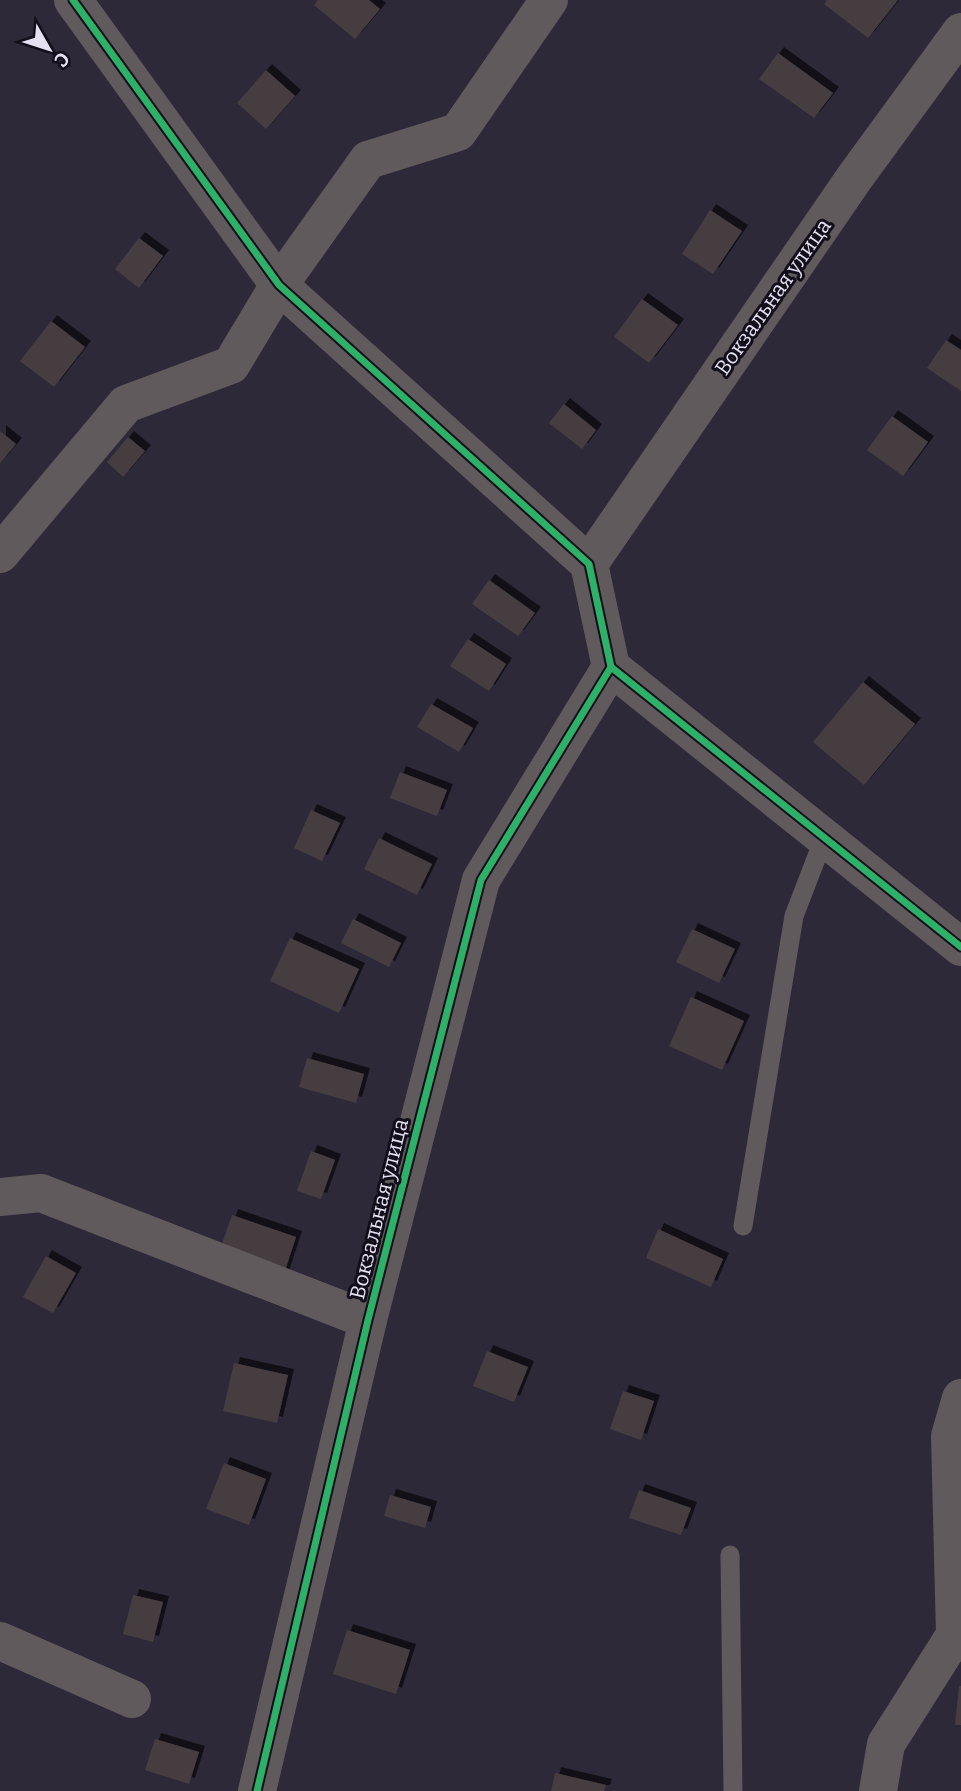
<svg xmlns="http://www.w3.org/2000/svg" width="961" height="1791" font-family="Bitter,serif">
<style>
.building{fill:#453e41;filter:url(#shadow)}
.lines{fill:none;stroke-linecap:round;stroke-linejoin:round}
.service{stroke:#605a5c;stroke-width:19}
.minor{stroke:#605a5c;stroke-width:38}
.cycleway-casing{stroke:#120f1b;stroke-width:11}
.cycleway{stroke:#2db169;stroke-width:7}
.labels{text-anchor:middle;stroke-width:6;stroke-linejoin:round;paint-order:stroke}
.street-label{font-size:21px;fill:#e5e1f2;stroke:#120f1b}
</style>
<defs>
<filter id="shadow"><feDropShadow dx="6" dy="-6" stdDeviation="0" flood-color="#0009"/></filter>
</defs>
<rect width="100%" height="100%" fill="#2d2938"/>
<g class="building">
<path d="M318,0H369L380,9L355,39L314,5Z"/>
<path d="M827,0H898L868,38L824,4Z"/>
<path d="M778,53L833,93L814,118L759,79Z"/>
<path d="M266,70L295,96L266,129L237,103Z"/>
<path d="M710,210L742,231L713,274L682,254Z"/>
<path d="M139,238L163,256L139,288L115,269Z"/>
<path d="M642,299L678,325L649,363L614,337Z"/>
<path d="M51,321L85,347L54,387L20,361Z"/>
<path d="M946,340L961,350V391L927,368Z"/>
<path d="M564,404L596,430L582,449L549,423Z"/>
<path d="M892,416L928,442L903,476L867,450Z"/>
<path d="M0,431L16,444L0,463Z"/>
<path d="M128,437L145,451L123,477L107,462Z"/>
<path d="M489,580L535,613L518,636L472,604Z"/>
<path d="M468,639L506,664L489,691L450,666Z"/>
<path d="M863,682L915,724L864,785L813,742Z"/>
<path d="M431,704L473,728L459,752L417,727Z"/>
<path d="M400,772L447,790L437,816L390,798Z"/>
<path d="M311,810L340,823L322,861L294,848Z"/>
<path d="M379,838L432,864L417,895L364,869Z"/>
<path d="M353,919L401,943L389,967L341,943Z"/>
<path d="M692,929L735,949L719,983L676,962Z"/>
<path d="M290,938L359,969L339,1013L270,981Z"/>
<path d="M691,997L744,1021L722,1070L669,1046Z"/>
<path d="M307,1058L364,1074L356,1103L299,1087Z"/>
<path d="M311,1151L335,1160L321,1199L297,1191Z"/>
<path d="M232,1215L296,1237L282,1280L217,1258Z"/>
<path d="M658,1229L723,1259L711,1287L646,1258Z"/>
<path d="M46,1256L76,1273L53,1313L23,1297Z"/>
<path d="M487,1351L528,1367L514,1402L473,1386Z"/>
<path d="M234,1363L288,1375L277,1423L223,1411Z"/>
<path d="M623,1391L654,1401L641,1440L610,1429Z"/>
<path d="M224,1463L266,1479L249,1525L206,1509Z"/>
<path d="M639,1490L691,1508L681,1535L629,1518Z"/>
<path d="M390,1495L431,1507L425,1528L384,1516Z"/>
<path d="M133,1595L163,1602L153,1642L123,1634Z"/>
<path d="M347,1630L410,1650L396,1694L333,1674Z"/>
<path d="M959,1686H961V1725H955Z"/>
<path d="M155,1739L199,1752L189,1784L145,1770Z"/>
<path d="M555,1773L606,1785L604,1791H551Z"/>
</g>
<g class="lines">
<g class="service">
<path d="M743,1226L794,916L824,838"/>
<path d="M730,1555L733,1791"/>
</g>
<g class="minor">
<path d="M73,0L279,285L589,564L611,667L961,947"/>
<path d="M0,554L126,404L231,365L279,285L368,160L458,132L549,0"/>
<path d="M589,564L855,177L961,32"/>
<path d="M0,1197L41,1193L368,1320"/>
<path d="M0,1641L132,1699"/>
<path d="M257,1791L368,1320L481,880L611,667"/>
<path d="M878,1791L886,1744L955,1635L950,1436L961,1398"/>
</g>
<g class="cycleway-casing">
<g id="cycleway">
<path d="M73,0L279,285L589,564L611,667L961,947"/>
<path d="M257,1791L368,1320L481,880L611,667"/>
</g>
</g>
<use href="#cycleway" class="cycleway"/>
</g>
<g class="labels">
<g class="street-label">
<text transform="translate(773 297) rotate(-55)" y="7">Вокзальная улица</text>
<text transform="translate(379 1209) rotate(-76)" y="7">Вокзальная улица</text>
</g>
</g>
<g transform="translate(49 49) rotate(129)" stroke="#120f1b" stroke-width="5" paint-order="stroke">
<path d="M0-5L12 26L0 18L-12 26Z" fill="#e5e1f2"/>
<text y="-10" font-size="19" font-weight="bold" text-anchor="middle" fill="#e5e1f2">С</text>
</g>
</svg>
